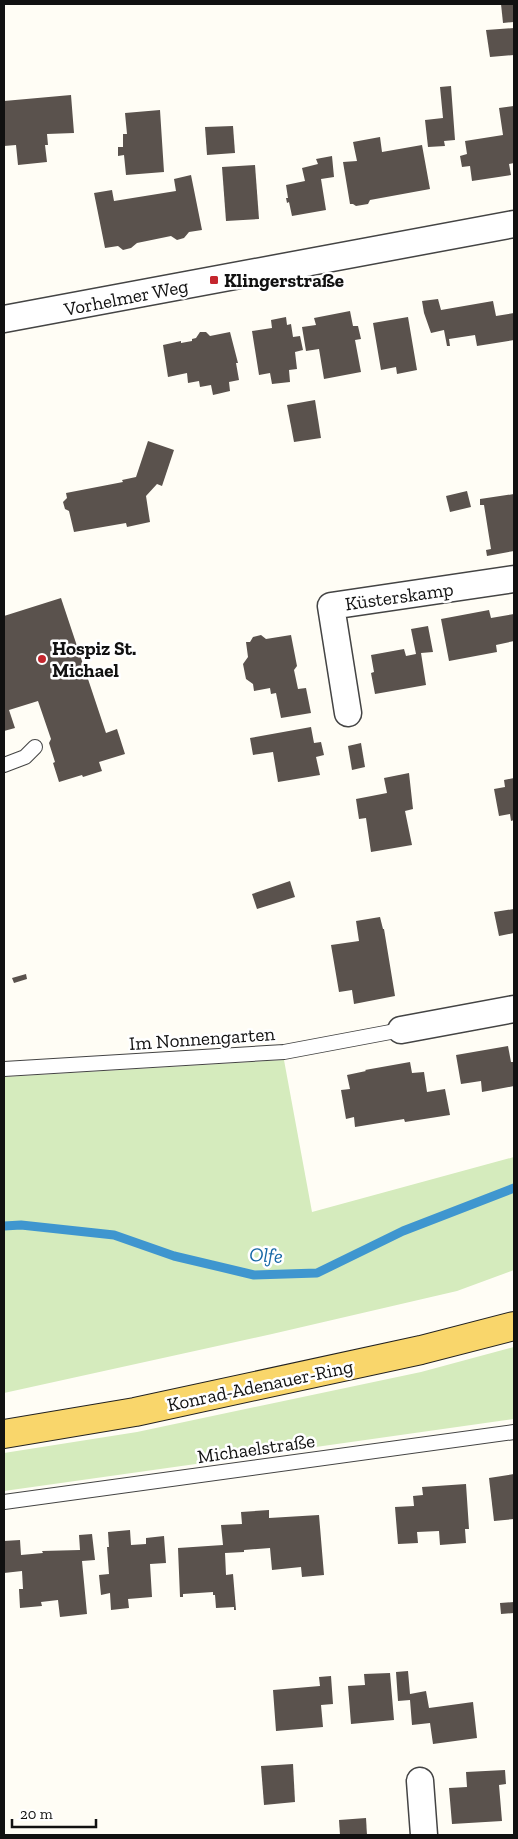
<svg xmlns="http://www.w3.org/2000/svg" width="518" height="1839" font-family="'Zilla Slab',serif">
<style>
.green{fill:#d5ebbd}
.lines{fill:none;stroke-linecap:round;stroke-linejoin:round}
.stream{stroke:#3f96cf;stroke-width:9}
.building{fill:#5a524d}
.service-casing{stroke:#444;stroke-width:16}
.minor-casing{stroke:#444;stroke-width:29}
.primary-casing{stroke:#222;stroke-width:30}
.service{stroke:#fff;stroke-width:14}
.minor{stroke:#fff;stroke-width:26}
.primary{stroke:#f9d66b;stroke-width:28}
.poi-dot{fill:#c4262e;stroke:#fff;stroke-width:2}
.labels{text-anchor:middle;stroke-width:5;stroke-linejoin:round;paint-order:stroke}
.poi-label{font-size:19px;font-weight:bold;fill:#111;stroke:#fff;text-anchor:start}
.street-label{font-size:19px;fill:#111;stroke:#fff}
.water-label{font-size:20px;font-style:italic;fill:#1768a6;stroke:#fff}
</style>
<rect width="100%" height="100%" fill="#fffdf5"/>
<g class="green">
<path d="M284,1060L312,1212L514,1157V1270L457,1291L272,1334L4,1393V1077Z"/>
<path d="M514,1347V1419L4,1491V1453L137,1432L421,1372Z"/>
</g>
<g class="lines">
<path class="stream" d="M4,1226L21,1225L114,1235L174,1256L254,1275L317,1273L403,1231L514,1188"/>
</g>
<g class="building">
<path d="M501,4H514V22L503,23Z"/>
<path d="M514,28V55L490,57L486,30Z"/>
<path d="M451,86L455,140L444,141L445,146L428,147L425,120L443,118L440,87Z"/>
<path d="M71,95L74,133L47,134L48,145H45L47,162L18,165L16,145L4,146V101Z"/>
<path d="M514,106V163L509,164L511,175L472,181L470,166L462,167L460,156L467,154L465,141L503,135L499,108Z"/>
<path d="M160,110L164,172L126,175L124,155L118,156V147H123V134H127L125,113Z"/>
<path d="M233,126L235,153L207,155L205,127Z"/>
<path d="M380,137L382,152L422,145L430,189L370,200L368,204L356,206L353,204H350L343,162L357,161L353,142Z"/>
<path d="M332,156L334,177L321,179L326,210L292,216L289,202L287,203L286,198H288L286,185L305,181L302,168L318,164L316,159Z"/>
<path d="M255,165L259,219L226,221L222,167Z"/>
<path d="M191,175L202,230L189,232L184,238L177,240L171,236L137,243L131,248L123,250L118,246L105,248L94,193L112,190L114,201L176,191L174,179Z"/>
<path d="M438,299L441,310L493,301L496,316L514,313V340L477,346L475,335L449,339L450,346H447L444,330L431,333L424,313L422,301Z"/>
<path d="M350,311L353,326H358L361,339L355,340L361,372L324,379L319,349L306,351L302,327L316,325L314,318Z"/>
<path d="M286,317L287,325L291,324L293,337L300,336L303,350L295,352L297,369L289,370L290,382L272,384L270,373L259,375L252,331L272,328L271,320Z"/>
<path d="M408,317L417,370L397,374L396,367L381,370L373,323Z"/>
<path d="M200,332H206L210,336L230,332L238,363H236L239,380L229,382L230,391L213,395L211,385L200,387L199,381L188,383L187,373L168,377L163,345L181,341V343L192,341V339L196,338Z"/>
<path d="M315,400L321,438L294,442L287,405Z"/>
<path d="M148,441L174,450L162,486L157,484L146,496L150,522L127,527L126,523L74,532L69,511L65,509L63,502L67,498L66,493L123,482L122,480L136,477Z"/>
<path d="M467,491L471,507L450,512L446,496Z"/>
<path d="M514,494V551L487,556L486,550L491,549L484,505H480V499Z"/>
<path d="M61,598L106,733L117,729L125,754L99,762L102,771L83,777L82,775L59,782L53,763L55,762L49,743L51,739L38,701L9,710L15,728L4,731V616Z"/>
<path d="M489,610L491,618L514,614V641L496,645L497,652L449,661L441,619Z"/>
<path d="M428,626L433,652L421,653L426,685L375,694L371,673L374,672L371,655L404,649L406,656L416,654L411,629Z"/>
<path d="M261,635L266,639L291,635L297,666L294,670L298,689L306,688L311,713L281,718L276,693L271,694L270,688L254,691L253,684L246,679L243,664L248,657L246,642H250L253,637Z"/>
<path d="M311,727L314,743L321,742L324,755L316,757L320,775L278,782L273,752L253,755L250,738Z"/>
<path d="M361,743L365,767L352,770L348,746Z"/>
<path d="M409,773L413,809L405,811L412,845L371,852L366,818L359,819L356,799L387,793L384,778Z"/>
<path d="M514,778V820L511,821L510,814L499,816L494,789L505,787L504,780Z"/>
<path d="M290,881L295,897L257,909L252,894Z"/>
<path d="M514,909V933L499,936L494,912Z"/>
<path d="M380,917L383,929H384L395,996L354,1004L352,990L339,992L331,945L359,941L356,921Z"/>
<path d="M26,974L27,979L14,983L12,978Z"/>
<path d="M508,1046L511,1062H514V1086L482,1092L481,1081L461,1084L456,1055Z"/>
<path d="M410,1062L412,1073L424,1072L427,1092L445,1089L450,1115L405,1122L404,1119L355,1127L354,1117L346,1119L341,1090L350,1089L347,1075L366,1071L365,1070Z"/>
<path d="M514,1474V1519L494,1521L489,1478Z"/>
<path d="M466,1484L469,1529H465L466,1543L440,1545L439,1531L417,1532L418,1543L398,1544L395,1507L414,1506L413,1496L423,1495L422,1487Z"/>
<path d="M269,1510V1518L319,1515L324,1575L302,1577L301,1567L272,1570L270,1548L244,1550V1552L225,1553L226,1575L233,1574L236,1610H234V1607L216,1608L215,1595H213V1592L183,1594V1597H180L178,1548L223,1545L221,1525L242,1524L241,1512Z"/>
<path d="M130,1530L131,1545L146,1544V1538L164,1536L166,1563L150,1564L152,1597L128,1599L129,1608L111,1610L110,1593L101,1595L99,1575L109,1574L107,1547H109L108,1532Z"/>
<path d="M92,1534L95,1560L82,1561L87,1614L60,1617L58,1600L41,1602L42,1606L20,1608L19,1589H23L22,1571L4,1573V1541L20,1540L21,1555L43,1553L42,1551L80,1550L79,1535Z"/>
<path d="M514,1602V1613L501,1614L500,1603Z"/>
<path d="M408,1671L410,1694L426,1691L429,1708L473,1702L477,1738L433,1744L430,1723L412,1725L410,1700L398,1701L396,1672Z"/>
<path d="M390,1673L394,1720L351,1724L348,1686L365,1685L364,1674Z"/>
<path d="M331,1676L333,1704L321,1705L323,1727L276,1731L273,1690L320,1686L319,1677Z"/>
<path d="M293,1764L295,1802L264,1805L261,1766Z"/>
<path d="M505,1770L506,1784L499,1785L502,1821L452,1824L449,1788L467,1787L466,1772Z"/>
<path d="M366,1818L367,1835H340L339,1820Z"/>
</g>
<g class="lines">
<g class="service-casing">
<g id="service">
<path d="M4,765L25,757L35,747"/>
<path d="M4,1069L284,1052L401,1030"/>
<path d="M4,1502L514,1432"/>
</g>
</g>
<g class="minor-casing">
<g id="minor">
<path d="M4,319L514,224"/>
<path d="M348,713L331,606L514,579"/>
<path d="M401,1030L514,1009"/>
<path d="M420,1781L424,1835"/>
</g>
</g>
<g class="primary-casing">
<path id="primary" d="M4,1434L135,1412L421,1350L514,1326"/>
</g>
<use href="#service" class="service"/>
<use href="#minor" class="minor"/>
<use href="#primary" class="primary"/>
</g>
<g class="poi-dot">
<rect x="209" y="275" width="10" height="10" rx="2.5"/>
<circle cx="42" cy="659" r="5"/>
</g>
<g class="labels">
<g class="poi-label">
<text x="224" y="287">Klingerstraße</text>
<text x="52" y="655">Hospiz St.<tspan x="52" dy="22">Michael</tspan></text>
</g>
<g class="street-label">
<text transform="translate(126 297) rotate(-11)" y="7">Vorhelmer Weg</text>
<text transform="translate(399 596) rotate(-8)" y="7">Küsterskamp</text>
<text transform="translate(202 1038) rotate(-4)" y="7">Im Nonnengarten</text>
<text transform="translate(260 1385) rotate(-12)" y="7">Konrad-Adenauer-Ring</text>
<text transform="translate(256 1448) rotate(-8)" y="7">Michaelstraße</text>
</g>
<g class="water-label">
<text transform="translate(266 1255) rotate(3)" y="7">Olfe</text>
</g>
</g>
<rect width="518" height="1839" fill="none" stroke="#111111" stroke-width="10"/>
<path d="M12 1819v8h84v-8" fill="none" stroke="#111111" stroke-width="2.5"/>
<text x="20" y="1819" font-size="15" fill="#111111" stroke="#ffffff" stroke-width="4" paint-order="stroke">20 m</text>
</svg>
